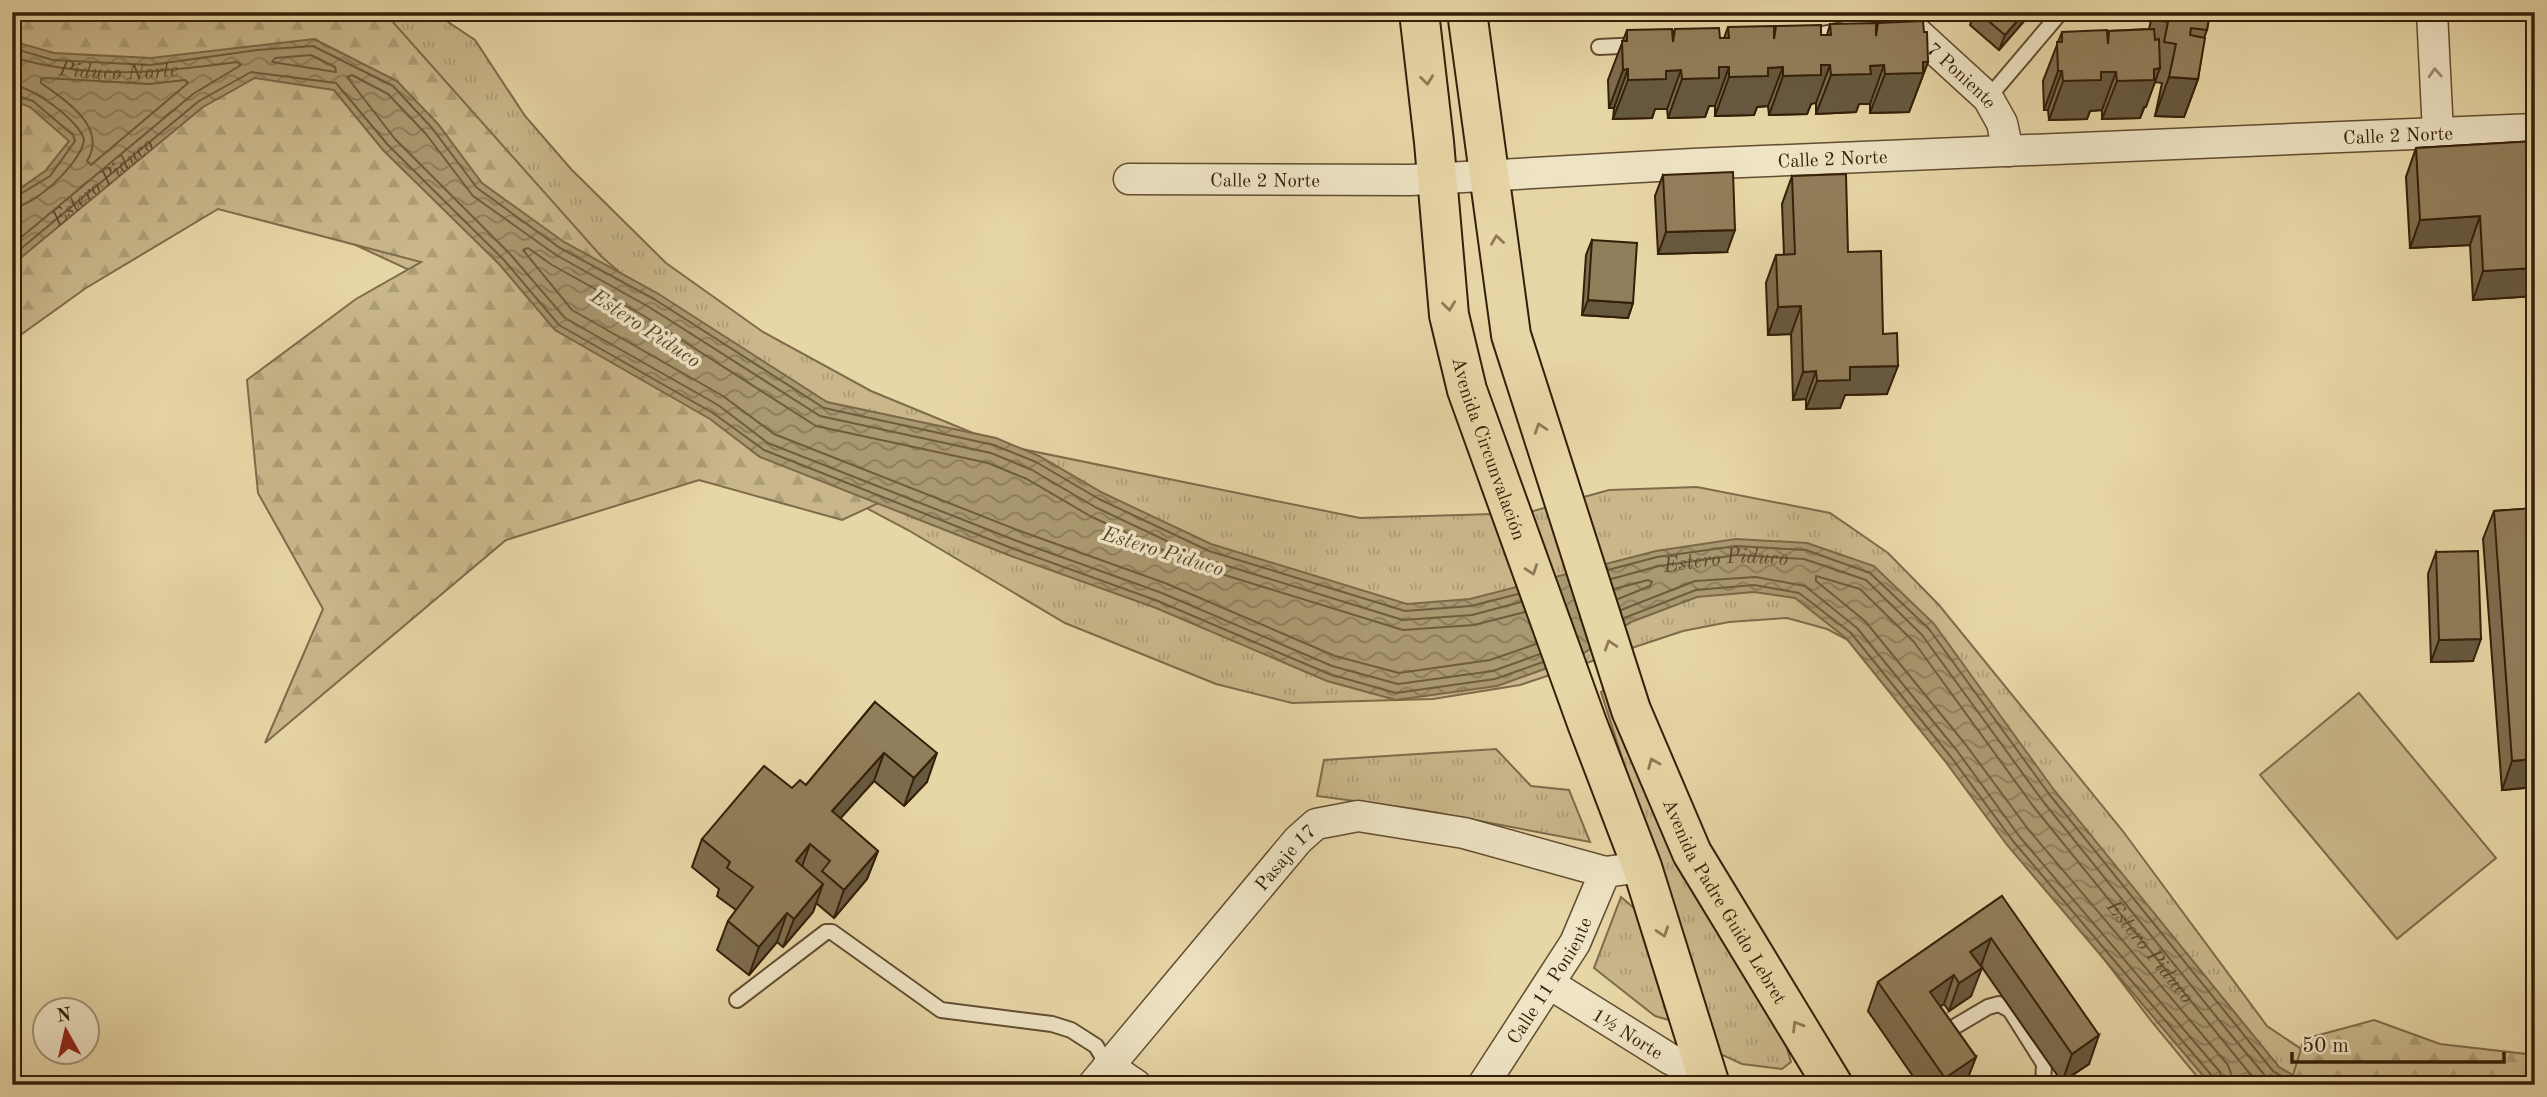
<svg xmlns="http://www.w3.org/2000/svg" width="2547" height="1097" font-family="'Old Standard TT',serif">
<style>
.grass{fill:url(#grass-tufts);stroke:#7e6b4a;stroke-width:2}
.forest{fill:url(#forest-firs);stroke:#7e6b4a;stroke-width:2}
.garden{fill:#c9b78b;stroke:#7e6b4a;stroke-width:2}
.water{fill:url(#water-waves);stroke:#7b6846;stroke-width:2}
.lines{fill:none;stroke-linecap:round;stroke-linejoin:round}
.shore{stroke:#6f5c3c;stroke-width:2}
.lane-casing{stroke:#614d30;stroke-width:18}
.street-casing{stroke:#614d30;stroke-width:33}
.primary-casing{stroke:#341f08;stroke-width:42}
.lane{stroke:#efe4c5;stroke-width:14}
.street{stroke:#efe4c5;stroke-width:30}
.primary{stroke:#e7d6a6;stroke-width:38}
.wall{fill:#7d6c4d;stroke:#341f08;stroke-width:2}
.shaded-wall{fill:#66583f;stroke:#341f08;stroke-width:2}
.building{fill:#917e5a;stroke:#341f08;stroke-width:2}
.oneway{stroke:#9b8b70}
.oneway2{stroke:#8e7a57}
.labels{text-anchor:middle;stroke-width:7;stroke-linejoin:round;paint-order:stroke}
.street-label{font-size:19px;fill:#341f08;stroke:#efe4c5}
.water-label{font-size:21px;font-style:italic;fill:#5d492c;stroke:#efe4c5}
</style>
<defs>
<pattern id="grass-tufts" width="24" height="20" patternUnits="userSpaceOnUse" patternTransform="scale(1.75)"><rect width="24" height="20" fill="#c9b78b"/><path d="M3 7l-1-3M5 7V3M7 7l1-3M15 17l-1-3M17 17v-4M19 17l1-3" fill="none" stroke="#ad9d76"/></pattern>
<pattern id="forest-firs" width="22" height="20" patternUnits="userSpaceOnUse" patternTransform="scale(1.75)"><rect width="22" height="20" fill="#c9b78b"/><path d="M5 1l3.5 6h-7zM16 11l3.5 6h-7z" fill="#ad9d76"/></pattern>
<pattern id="water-waves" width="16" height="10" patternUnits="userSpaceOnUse" patternTransform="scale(1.75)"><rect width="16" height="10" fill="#aa9870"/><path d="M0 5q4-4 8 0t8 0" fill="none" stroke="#8b7b5a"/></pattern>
</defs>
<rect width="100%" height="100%" fill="#e7d6a6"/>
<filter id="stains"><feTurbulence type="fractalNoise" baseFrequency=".00286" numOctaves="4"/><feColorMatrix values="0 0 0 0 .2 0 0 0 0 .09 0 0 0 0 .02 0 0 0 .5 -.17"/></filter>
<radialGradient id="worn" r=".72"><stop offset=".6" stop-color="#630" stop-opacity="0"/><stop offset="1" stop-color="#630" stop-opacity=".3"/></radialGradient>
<g class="grass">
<path d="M12,12H412L445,20L475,40L525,116L571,169L666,263L763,332L871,391L1002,445L1360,518L1526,513L1609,490L1697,487L1830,513L1888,553L1939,605L2122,830L2267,1026L2355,1085H2204L2152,1022L1869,651L1827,629L1787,618L1729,622L1683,631L1520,685L1433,699L1292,703L1216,684L1065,623L908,530L461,294L321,229L260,206L12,191Z"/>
<path d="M1609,688L1785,1041L1791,1062L1782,1069L1742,1064L1716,1052L1601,692Z"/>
<path d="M1496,749L1531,786L1569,790L1590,842L1422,810L1317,796L1324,760Z"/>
<path d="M1621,897L1634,908L1669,1020L1655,1016L1594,968Z"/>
</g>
<g class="forest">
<path d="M12,12H384L601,256L686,331L956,467L842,520L699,480L506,540L265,743L323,609L258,493L247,380L356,299L421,262L218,209L86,288L12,341Z"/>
<path d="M2374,1020L2440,1044L2535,1055V1085H2290L2304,1039Z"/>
</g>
<path class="garden" d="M2359,693L2496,858L2397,939L2260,775Z"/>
<path class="water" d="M314,39L397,81L438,124L482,183L564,242L657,293L827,402L996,438L1039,456L1103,493L1211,544L1407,604L1470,599L1656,551L1736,539L1807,543L1874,566L1934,624L2054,790L2279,1067L2310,1085H2211L2007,845L1945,761L1846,638L1795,598L1754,592L1697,597L1631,622L1578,657L1497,686L1396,700L1327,681L1156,608L1011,556L760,457L710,419L555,330L499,264L383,150L334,90L255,78L203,107L12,265V194L45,171L69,141L30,107L12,100V41L54,53L151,58Z"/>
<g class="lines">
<g class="shore">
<path d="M12,48L53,60L150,65L257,50L313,46L393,86L432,128L477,188L560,248L654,299L824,408L994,445L1036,462L1099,499L1209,551L1405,611L1471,606L1518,594"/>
<path d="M311,55L335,67L336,72L272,62L275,58Z"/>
<path id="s1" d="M12,57C91,80 157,73 237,62L241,65L193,94L12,245"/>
<path d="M45,78L150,84L185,80L188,83L91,165L87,161C108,128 66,100 41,83V79Z"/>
<path d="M12,85C32,86 80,121 84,140C81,163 35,206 12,208"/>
<path d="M12,94L33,101L73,135L75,141L50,176L12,199"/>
<path id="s2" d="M12,256L199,101L251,72L336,83L388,145L504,260L559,325L713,413L764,450L1014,549L1158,601L1329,674L1396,693L1495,679L1543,662"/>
<path d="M1608,570L1657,557L1736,546L1806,550L1870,573L1929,629L2049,794L2273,1071L2296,1085"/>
<path id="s3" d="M1611,579L1659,566L1737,555L1804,559L1866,580L1922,635L2042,800L2227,1030L2267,1078L2278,1085"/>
<path d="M1614,589L1648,580L1652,582L1650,586L1618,599"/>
<path d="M1521,602L1472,615L1403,620L1205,559L1095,507L1032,470L991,453L820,416L649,307L556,255L473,196L426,134L388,94L352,75L347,77L395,139L510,254L565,318L718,405L768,443L1017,541L1162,593L1332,666L1398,684L1493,671L1540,654"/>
<path d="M1621,610L1695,581L1756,577L1805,586L1857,628L1958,752L2019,836L2220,1072L2224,1085"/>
<path d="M1525,612L1474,625L1403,630L1202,568L1090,516L1027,479L988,463L816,426L644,316L552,265L528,248L523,250L572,310L723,396L774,434L1020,531L1165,583L1335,656L1399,673L1490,660L1536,644"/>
<path d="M1624,618L1696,590L1754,585L1799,593L1851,633L1951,757L2013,841L2213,1077L2215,1085"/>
<path id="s4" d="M2235,1085L2228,1065L2028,829L1966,745L1865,621L1816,581V576L1860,589L1914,642L2033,806L2259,1085"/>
</g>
<g class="lane-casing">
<g id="lane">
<path d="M1803,36C1834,34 1859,27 1886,12"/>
<path d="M1599,47L1640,45"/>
<path d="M1988,98L2061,12"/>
<path d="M737,1000L826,932H832L941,1010L1052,1024L1071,1030L1096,1046L1108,1066"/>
<path d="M1944,1033L1988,1007L1999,1004L2010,1010L2044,1064L2043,1085"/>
</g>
</g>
<g class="street-casing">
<g id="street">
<path id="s5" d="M1894,12L1988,98L2002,123L2008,151"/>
<path d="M2432,12L2438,133"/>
<path id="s6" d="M1129,179L1410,180L1693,164L2535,129"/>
<path d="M1550,984L1670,1059L1709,1078"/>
<path d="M1108,1066L1136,1085"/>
<path id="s7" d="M1093,1085L1298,840L1316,824L1358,816L1464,833L1605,872L1642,867"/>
<path id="s8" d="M1483,1085L1575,943L1605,872"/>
</g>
</g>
<g class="primary-casing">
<g id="primary">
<path id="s9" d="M1419,12L1434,142L1449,315L1467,390L1587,723L1642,867L1710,1085"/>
<path id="s10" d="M1467,12L1511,335L1631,710L1692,853L1833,1085"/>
</g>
</g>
<use href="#lane" class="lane"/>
<use href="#street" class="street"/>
<use href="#primary" class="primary"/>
</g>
<g class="wall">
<path d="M1975,12H2028L2025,20L1999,50L1970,25Z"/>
<path d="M2153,12H2210L2207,30L2204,38L2198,79L2184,117L2155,116L2162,83L2155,82L2140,118L2102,119V110L2090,111L2087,119L2049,120L2048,110H2044L2043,81L2062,32L2107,36L2109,31L2149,29Z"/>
<path d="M1878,23L1924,32L1928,62L1909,112L1870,113V104H1859L1856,112L1816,114V103H1813L1811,104L1807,114L1769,115L1768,106L1757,107L1754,115L1715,116V106H1709L1705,117L1668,118L1667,109H1655L1652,118L1613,119L1614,108H1609L1608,80L1627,30L1672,35L1675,29L1720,38H1724L1728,27L1774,30L1776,26L1821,35H1827L1830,24L1876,28Z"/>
<path d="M2535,141V296L2473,300L2470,245L2410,248L2406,177L2416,148Z"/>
<path d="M1663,175L1727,252L1658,254L1655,196Z"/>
<path d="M1792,176L1848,252L1883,334L1887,394L1845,395L1840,408L1806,409V399L1793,400L1791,334L1768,335L1766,283L1776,255H1784L1782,204Z"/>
<path d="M1592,240L1633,303L1628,318L1582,315L1586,255Z"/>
<path d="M2535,508V787L2502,790L2483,539L2494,511Z"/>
<path d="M2436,552L2473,661L2431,662L2428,574Z"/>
<path d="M875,702L927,782L904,806L874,781L840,818L878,851L867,879L834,918L816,903L813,912L783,947L777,942L749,975L717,950L728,921L736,910L717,896L719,889L692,867L702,839L792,788L806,785Z"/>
<path d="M2002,896L2089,1064L2062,1082L1981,966L1971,996L1949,1011L1944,1004L1940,1006L1976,1057L1965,1085H1919L1868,1011L1878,982Z"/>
</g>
<g class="shaded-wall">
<path d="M1617,12H1655L1653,18L1614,20Z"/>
<path d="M1670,12H1707L1706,15L1668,17Z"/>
<path d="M1716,12H1754L1715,15Z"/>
<path d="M2025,12H2028L2025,20L1999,50L2005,35Z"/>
<path d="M1923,62H1928L1909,112L1870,113L1885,74Z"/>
<path d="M1821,65H1830L1816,103L1811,104L1807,114L1769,115L1783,76Z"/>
<path d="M1884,65L1870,104H1859L1856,112L1816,114L1831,75L1870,66Z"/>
<path d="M1719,67H1729L1715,106H1709L1705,117L1668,118L1682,79Z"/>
<path d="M1783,67L1768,106L1757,107L1754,115L1715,116L1729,77L1768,68Z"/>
<path d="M2160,68L2146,107H2144L2140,118L2102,119L2117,81L2154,69Z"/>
<path d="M1628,69L1614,108H1609L1623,70Z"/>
<path d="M1681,70L1667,109H1655L1652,118L1613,119L1628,80L1666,71Z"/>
<path d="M2058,71H2062L2048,110H2044Z"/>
<path d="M2101,72H2116L2102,110L2090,111L2087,119L2049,120L2063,81Z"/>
<path d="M2169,77L2198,79L2184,117L2155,116Z"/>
<path d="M2480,216L2470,245L2410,248L2420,220Z"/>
<path d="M1735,230L1727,252L1658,254L1666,232Z"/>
<path d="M2535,268V296L2473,300L2483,271Z"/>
<path d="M1588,300L1633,303L1628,318L1582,315Z"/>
<path d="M1801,306L1791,334L1768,335L1778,307Z"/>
<path d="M1898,366L1887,394L1845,395L1840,408L1806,409L1817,381L1850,367Z"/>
<path d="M1816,371L1806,399L1793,400L1803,372Z"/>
<path d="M2481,639L2473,661L2431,662L2439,640Z"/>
<path d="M884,753L874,781L822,839L832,811Z"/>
<path d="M937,753L927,782L904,806L914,778Z"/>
<path d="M2535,759V787L2502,790L2512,761Z"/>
<path d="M810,844L800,872L796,861Z"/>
<path d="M878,851L867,879L834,918L844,890Z"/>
<path d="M823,884L813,912L783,947L794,919Z"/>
<path d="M787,913L777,942L749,975L759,947Z"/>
<path d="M1991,938L1981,966L1970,952Z"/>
<path d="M1982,968L1971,996L1949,1011L1959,983Z"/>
<path d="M1954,975L1944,1004L1920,1020L1930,992Z"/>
<path d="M2099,1035L2089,1064L2062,1082L2072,1054Z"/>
<path d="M1976,1057L1965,1085H1943L1945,1078Z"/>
</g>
<g class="building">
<path d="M1978,12H2025L2005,35Z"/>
<path d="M2159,12H2210L2207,30L2191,28L2190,35L2205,38L2198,79L2169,77L2176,44L2164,42L2168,22L2157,20Z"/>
<path d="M1923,21L1924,32H1927L1928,62H1923V73L1885,74L1884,65L1870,66L1871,74L1831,75L1830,65H1821V75L1783,76V67L1768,68V76L1729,77V67H1719V78L1682,79L1681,70L1666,71V79L1628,80V69L1623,70L1622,41H1627V30L1672,29L1673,42L1675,29L1719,28L1720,38H1729L1728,27L1774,26V39L1776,26L1821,25V35H1831L1830,24L1876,23V36L1878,23Z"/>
<path d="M2154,29L2155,40L2159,39L2160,68L2154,69V80L2117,81L2116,72H2101V80L2063,81L2062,71H2058L2057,42H2062V32L2107,30L2108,44L2109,31Z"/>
<path d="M2535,141V268L2483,271L2480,216L2420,220L2416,148Z"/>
<path d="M1733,172L1735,230L1666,232L1663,175Z"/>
<path d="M1846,174L1848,252L1881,251L1883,334L1897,333L1898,366L1850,367V380L1817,381L1816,371L1803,372L1801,306L1778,307L1776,255L1795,254L1792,176Z"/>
<path d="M1592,240L1637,243L1633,303L1588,300Z"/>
<path d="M2535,508V759L2512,761L2494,511Z"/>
<path d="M2478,551L2481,639L2439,640L2436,552Z"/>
<path d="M875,702L937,753L914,778L884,753L832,811L878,851L844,890L822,871L830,861L810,844L796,861L823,884L794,919L787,913L759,947L728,921L753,887L727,868L730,862L702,839L764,766L792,788L800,780L806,785Z"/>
<path d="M2002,896L2099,1035L2072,1054L1991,938L1970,952L1982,968L1959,983L1954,975L1930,992L1976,1057L1945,1078L1878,982Z"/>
</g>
<defs><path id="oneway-chevron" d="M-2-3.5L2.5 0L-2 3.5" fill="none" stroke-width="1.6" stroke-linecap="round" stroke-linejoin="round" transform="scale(1.75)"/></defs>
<use class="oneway" href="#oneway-chevron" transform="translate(2435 73) rotate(-93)"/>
<g class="oneway2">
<use href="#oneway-chevron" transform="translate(1427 80) rotate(83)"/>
<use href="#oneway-chevron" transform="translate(1497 240) rotate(-98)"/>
<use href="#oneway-chevron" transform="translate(1449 306) rotate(83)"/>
<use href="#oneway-chevron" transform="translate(1540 428) rotate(-108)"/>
<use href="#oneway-chevron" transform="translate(1532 570) rotate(70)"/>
<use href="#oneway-chevron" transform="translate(1610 645) rotate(-108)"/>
<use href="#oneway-chevron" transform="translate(1653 763) rotate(-112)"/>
<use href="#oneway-chevron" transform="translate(1663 932) rotate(72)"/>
<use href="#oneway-chevron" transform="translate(1797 1026) rotate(-121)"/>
</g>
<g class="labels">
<g class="street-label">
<text dy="7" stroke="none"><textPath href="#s5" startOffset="93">7 Poniente</textPath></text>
<text dy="7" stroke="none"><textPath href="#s6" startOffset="1270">Calle 2 Norte</textPath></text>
<text dy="7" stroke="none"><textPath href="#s6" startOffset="704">Calle 2 Norte</textPath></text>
<text dy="7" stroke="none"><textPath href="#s6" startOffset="136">Calle 2 Norte</textPath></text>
<text dy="7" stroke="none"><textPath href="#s9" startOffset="444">Avenida Circunvalación</textPath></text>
<text dy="7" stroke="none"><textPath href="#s7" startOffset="298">Pasaje 17</textPath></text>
<text dy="7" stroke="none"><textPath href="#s10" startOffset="933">Avenida Padre Guido Lebret</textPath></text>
<text dy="7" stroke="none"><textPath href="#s8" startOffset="124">Calle 11 Poniente</textPath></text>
<text transform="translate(1628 1033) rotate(32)" y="7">1½ Norte</text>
</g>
<g class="water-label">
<text dy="7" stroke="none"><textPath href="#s1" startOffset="108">Piduco Norte</textPath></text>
<text dy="7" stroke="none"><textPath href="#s2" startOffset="117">Estero Piduco</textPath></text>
<text transform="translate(646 328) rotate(33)" y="7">Estero Piduco</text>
<text transform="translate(1163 551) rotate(17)" y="7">Estero Piduco</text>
<text dy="7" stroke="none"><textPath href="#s3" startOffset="117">Estero Piduco</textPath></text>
<text dy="7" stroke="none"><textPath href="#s4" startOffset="1174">Estero Piduco</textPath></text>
</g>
</g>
<rect width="2547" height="1097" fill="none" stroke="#e7d6a6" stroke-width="42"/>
<rect x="14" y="14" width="2519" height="1069" fill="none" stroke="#341f08" stroke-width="3.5"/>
<rect x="21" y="21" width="2505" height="1055" fill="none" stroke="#341f08" stroke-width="2"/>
<g transform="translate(66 1031) rotate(352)"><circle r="33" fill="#efe4c5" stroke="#a49579" stroke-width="2"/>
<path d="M0-5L12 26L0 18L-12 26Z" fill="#8f2418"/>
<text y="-10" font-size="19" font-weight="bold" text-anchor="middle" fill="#341f08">N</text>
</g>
<path d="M2292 1052v10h212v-10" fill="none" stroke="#341f08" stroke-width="3.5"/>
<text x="2302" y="1052" font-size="21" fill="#341f08" stroke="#efe4c5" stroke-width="5" paint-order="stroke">50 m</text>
<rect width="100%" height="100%" filter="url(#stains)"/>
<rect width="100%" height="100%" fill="url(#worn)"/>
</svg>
